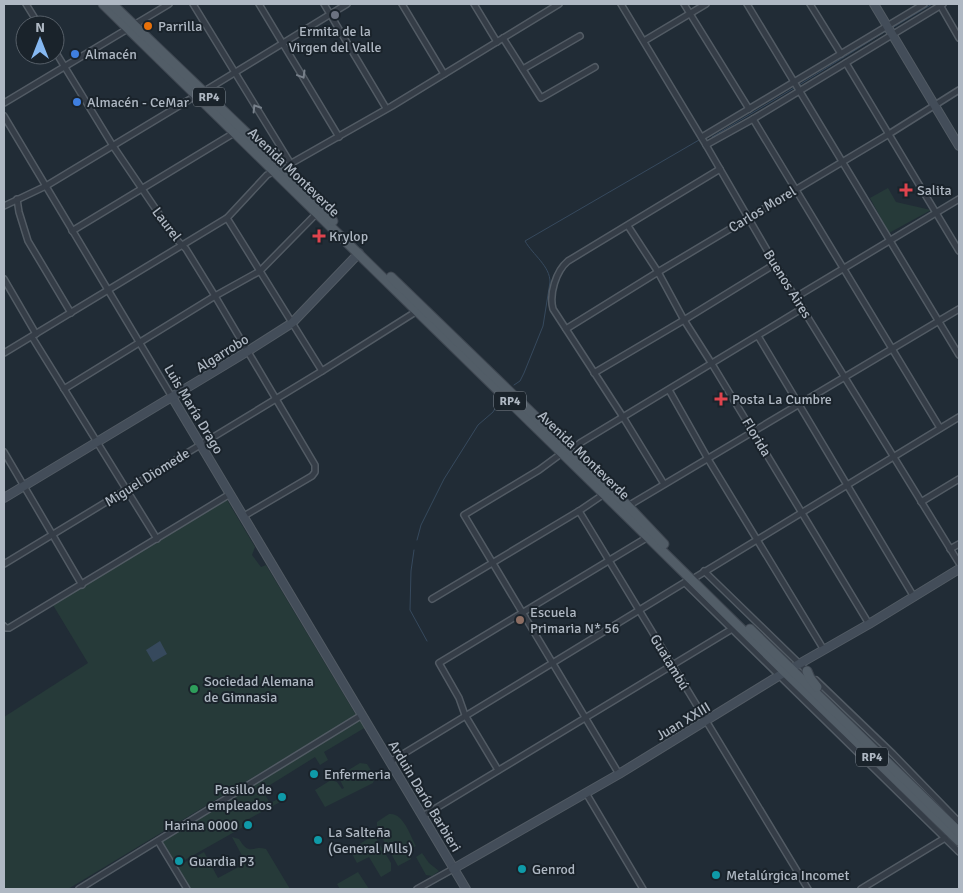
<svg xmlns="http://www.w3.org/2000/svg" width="963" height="893" font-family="Signika,sans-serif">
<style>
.green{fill:#263a39}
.water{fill:#36495d}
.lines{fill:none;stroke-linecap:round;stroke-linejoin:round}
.stream{stroke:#36495d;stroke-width:1}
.street-casing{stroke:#525b64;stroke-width:8}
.secondary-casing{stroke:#525b64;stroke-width:10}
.primary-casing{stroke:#3e4650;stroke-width:11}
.street{stroke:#353d47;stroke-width:5}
.secondary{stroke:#434d59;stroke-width:8}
.primary{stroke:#525d67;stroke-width:9}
.oneway{stroke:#78818b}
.worship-dot{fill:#6b7280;stroke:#1a232b;stroke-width:2}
.food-dot{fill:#e8710a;stroke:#1a232b;stroke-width:2}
.shop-dot{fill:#3f7fe0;stroke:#1a232b;stroke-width:2}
.health-dot{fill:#e0444e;stroke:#1a232b;stroke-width:2}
.education-dot{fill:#8d6e63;stroke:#1a232b;stroke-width:2}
.leisure-dot{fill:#2e9e5b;stroke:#1a232b;stroke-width:2}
.culture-dot{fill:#0f9aa8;stroke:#1a232b;stroke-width:2}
.labels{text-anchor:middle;stroke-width:4;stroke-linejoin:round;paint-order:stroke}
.shield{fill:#1a232b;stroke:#828b95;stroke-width:1}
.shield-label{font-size:12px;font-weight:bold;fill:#afb8c3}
.poi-label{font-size:14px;fill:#afb8c3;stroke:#1a232b;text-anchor:start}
.street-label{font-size:14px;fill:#afb8c3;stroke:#1a232b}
</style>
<rect width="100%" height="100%" fill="#212c36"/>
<g class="green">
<path d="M888,188L896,202L931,210L889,233L870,198Z"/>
<path d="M225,500H227L255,547L252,555L261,567L266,565L356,715L68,889H4V717L88,663L53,605Z"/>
<path d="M361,718L366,727L324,752L328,760L320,765L315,757L262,790L270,803L280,798L282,801L243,822L245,826L183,861L179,855L175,858L179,864L175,866L159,840Z"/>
<path d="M360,763L367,764L375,777L373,783L325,807L315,790L331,780L337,782L342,789L344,788L340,780L342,774Z"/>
<path d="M389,814C403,812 410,835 416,846L407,851L411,859L398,866L377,829V822Z"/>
<path d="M374,835L391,863V871L381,877L369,857L357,863L350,850Z"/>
<path d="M232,837L239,839C250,857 252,845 266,849L290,889H187L174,868L204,852L218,878L246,863Z"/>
<path d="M422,853L429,863L439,871L432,876L426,875L416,857Z"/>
<path d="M358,872L369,889H340L337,884Z"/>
</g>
<path class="water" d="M160,641L167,654L153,662L146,650Z"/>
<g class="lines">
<g class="stream">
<path d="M892,28L932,4"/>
<path d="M799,85L886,31"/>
<path d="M712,137L794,88"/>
<path d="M514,385L520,381L524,373L543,326L550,282C550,266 533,255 525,241L699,140"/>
<path d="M417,540L421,525L444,479L478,425L493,412L501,399"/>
<path d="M414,550L411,571L410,610L427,641"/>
</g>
<g class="street-casing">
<g id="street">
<path d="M26,4L39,25"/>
<path d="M193,4L291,164"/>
<path d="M259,4L339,137"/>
<path d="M324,4L386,108"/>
<path d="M402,4L444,74"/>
<path d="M474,4L497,42"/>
<path d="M621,4L706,145L775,264L959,563"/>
<path d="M684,4L749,109"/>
<path d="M747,4L959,355"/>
<path d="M810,4L841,54"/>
<path d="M940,5L959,38"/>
<path d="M503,38L541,98L595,67"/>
<path d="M644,41L706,4"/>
<path d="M55,51L113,146L176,239L186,249L215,296L315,465V472L312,476L244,516"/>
<path d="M846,63L959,251"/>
<path d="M523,69L580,36"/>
<path d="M203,92L347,4"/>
<path d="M4,103L169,4"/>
<path d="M4,116L172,397"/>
<path d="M753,119L940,428"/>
<path d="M702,137L924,4"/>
<path d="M706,145L753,119L943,4"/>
<path d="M283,168L392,106L559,4"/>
<path d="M17,199L19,212L28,241L71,313"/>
<path d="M4,206L46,186L197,95"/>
<path d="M227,218L322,371"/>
<path d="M628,226L658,272L684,320L712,364L869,624"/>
<path d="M72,231L234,133"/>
<path d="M4,279L36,334"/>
<path d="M796,297L959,199"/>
<path d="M566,329L658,272L889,134L959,90"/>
<path d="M758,336L914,597"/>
<path d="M32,337L157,539"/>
<path d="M4,353L227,218L267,175L275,171"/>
<path d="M594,373L684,320L775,264"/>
<path d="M64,389L215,296L260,271L317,213"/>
<path d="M669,390L708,459L824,650"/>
<path d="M570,451L580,443L803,308"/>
<path d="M4,452L82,585"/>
<path d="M562,453L539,470L464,515L619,774"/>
<path d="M664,484L623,417L553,309C549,294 556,271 568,261L720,169"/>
<path d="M921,502L959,479"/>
<path d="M628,506L959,309"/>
<path d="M579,511L808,889"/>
<path d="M950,549L959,544"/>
<path d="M4,564L322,371L417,311"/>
<path d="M704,571L808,672"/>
<path d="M696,577L959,417"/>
<path d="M685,583L959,852"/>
<path d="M432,599L579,511L604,494"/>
<path d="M4,626L6,628H9L230,494"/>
<path d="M816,680L893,754L959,822"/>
<path d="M390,762L687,581"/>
<path d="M498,770L465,715L459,698L439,663L648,537"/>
<path d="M586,793L643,889"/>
<path d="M423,816L732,629"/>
<path d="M158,841L187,889"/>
<path d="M79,889L362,715"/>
<path d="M417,889L453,869"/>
<path d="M861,889L945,838"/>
</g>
</g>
<g class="secondary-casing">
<g id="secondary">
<path d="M874,4L959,146"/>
<path d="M172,397L466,889"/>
<path d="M4,498L248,351L292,323L359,253"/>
<path d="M453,869L619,774L785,672L869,624L959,569"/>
</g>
</g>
<g class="primary-casing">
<g id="primary">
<path d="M103,4L648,537L785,672L959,841"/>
<path d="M112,4L283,168L333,221"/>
<path d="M391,277L628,506L664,544"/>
<path d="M750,629L959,832"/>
<path d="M807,671L810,678L817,687"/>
</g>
</g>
<use href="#street" class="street"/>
<use href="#secondary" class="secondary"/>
<use href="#primary" class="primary"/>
</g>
<defs><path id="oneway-chevron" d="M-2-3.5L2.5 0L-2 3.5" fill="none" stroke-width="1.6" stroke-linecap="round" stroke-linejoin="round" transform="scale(1.25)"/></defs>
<g class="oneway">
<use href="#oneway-chevron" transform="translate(302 75) rotate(59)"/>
<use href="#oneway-chevron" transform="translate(256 108) rotate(-122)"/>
</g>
<circle class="worship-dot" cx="335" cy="15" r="5"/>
<circle class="food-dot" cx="148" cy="26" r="5"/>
<g class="shop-dot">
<circle cx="75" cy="54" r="5"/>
<circle cx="77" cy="102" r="5"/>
</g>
<g class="health-dot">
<path d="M903.5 182.5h5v5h5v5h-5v5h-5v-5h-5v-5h5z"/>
<path d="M316.5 228.5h5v5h5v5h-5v5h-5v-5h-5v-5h5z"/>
<path d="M718.5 391.5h5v5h5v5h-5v5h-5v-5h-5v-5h5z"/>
</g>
<circle class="education-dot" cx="520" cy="620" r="5"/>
<circle class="leisure-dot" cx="194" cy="689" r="5"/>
<g class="culture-dot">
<circle cx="314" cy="774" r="5"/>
<circle cx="282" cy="797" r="5"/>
<circle cx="248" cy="825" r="5"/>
<circle cx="318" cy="840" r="5"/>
<circle cx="179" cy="861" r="5"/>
<circle cx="522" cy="869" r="5"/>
<circle cx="716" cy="875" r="5"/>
</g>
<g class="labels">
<g class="shield">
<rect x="193" y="87.5" width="32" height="19" rx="4"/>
<rect x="494" y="391.5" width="32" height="19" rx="4"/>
<rect x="856" y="747.5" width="32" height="19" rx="4"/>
</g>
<g class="shield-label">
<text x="209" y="101">RP4</text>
<text x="510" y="405">RP4</text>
<text x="872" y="761">RP4</text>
</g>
<g class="poi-label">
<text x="158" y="31">Parrilla</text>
<text x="335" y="36" text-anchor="middle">Ermita de la<tspan x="335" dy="16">Virgen del Valle</tspan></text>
<text x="85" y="59">Almacén</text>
<text x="87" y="107">Almacén - CeMar</text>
<text x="917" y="195">Salita</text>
<text x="329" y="241">Krylop</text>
<text x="732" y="404">Posta La Cumbre</text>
<text x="530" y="617">Escuela<tspan x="530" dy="16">Primaria N* 56</tspan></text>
<text x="204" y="686">Sociedad Alemana<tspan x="204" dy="16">de Gimnasia</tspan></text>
<text x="324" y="779">Enfermeria</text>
<text x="272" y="794" text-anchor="end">Pasillo de<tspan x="272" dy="16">empleados</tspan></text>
<text x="238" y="830" text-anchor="end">Harina 0000</text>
<text x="328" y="837">La Salteña<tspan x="328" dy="16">(General Mlls)</tspan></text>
<text x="189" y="866">Guardia P3</text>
<text x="532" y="874">Genrod</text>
<text x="726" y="880">Metalúrgica Incomet</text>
</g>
<g class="street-label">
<text transform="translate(294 172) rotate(44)" y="5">Avenida Monteverde</text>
<text transform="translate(762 209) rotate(-31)" y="5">Carlos Morel</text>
<text transform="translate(167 224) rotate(53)" y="5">Laurel</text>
<text transform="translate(788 284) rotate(58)" y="5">Buenos Aires</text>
<text transform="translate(222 353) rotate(-32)" y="5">Algarrobo</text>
<text transform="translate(194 409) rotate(59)" y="5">Luis María Drago</text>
<text transform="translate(757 437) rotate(59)" y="5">Florida</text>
<text transform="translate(584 455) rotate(44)" y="5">Avenida Monteverde</text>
<text transform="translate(147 477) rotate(-32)" y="5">Miguel Diomede</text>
<text transform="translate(670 662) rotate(59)" y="5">Guatambú</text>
<text transform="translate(683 721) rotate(-31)" y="5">Juan XXIII</text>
<text transform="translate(425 796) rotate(59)" y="5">Arduin Darío Barbieri</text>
</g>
</g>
<rect width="963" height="893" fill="none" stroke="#afb8c3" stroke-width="10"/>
<g transform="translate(40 40)"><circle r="24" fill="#1a232b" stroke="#565f68"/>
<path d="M0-4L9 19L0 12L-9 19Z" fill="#86b8f1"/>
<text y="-8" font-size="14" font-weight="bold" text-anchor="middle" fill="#afb8c3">N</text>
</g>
</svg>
